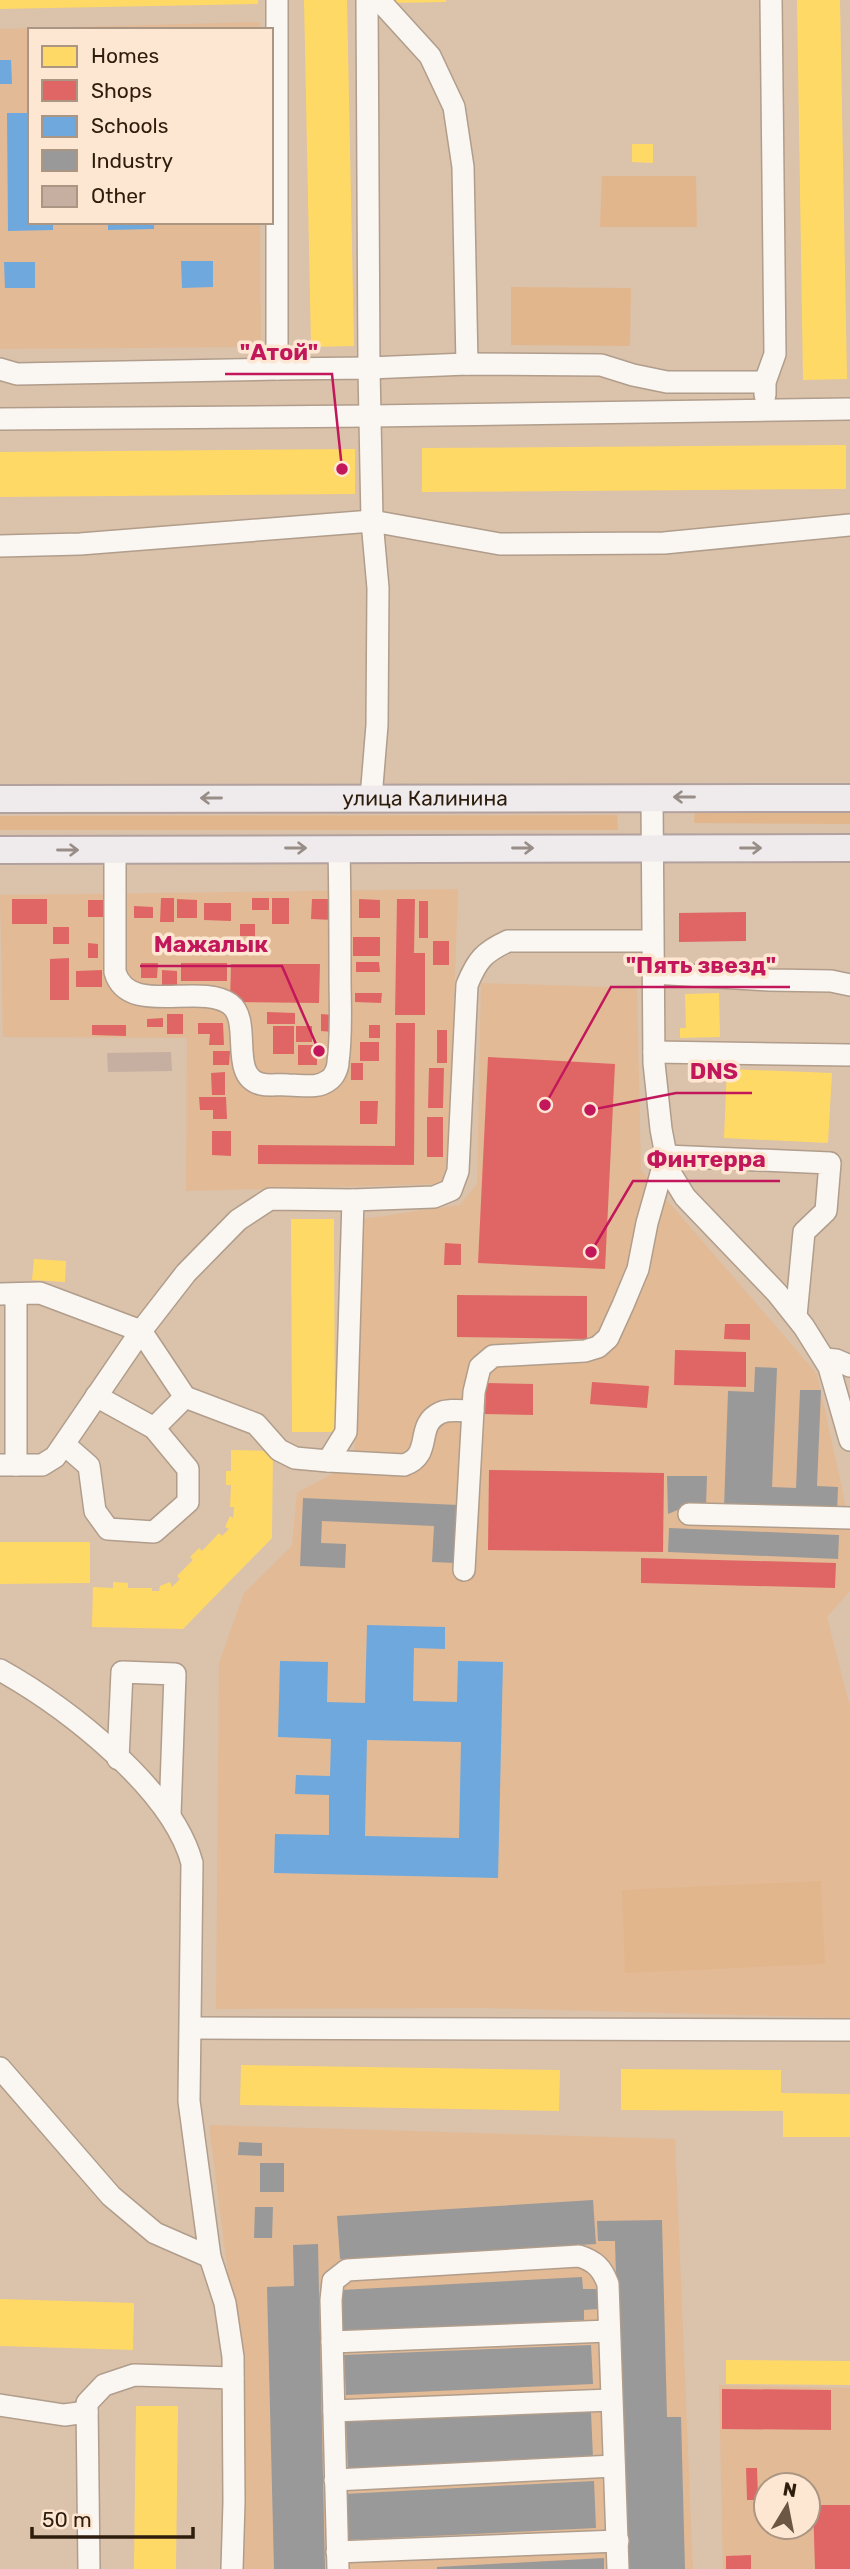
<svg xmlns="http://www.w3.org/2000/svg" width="850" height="2569" font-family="Rubik,sans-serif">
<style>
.built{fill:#e2ba96;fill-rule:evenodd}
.green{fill:#e2b68c}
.homes{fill:#ffd966}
.shops{fill:#e06666}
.schools{fill:#6fa8dc;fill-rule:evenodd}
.industry{fill:#999}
.building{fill:#c6afa1}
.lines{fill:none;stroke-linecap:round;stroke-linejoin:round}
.minor-casing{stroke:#b09d8b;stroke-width:24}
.major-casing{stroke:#b2a29f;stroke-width:30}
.minor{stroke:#faf6f2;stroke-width:21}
.major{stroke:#efeaeb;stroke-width:26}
.oneway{stroke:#988e87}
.labels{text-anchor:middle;stroke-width:7;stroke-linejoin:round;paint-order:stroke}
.street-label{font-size:21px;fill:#2e1d0c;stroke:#fee7d2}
.leader{fill:none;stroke:#c2185b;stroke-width:2.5}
.callout-dot{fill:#c2185b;stroke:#fee7d2;stroke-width:2.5}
.callout-label{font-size:23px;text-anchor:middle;font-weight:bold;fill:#c2185b;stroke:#fee7d2;stroke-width:7;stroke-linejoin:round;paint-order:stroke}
</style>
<rect width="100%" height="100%" fill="#dbc2ab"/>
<g class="built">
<path d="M259,22L260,30H30V222H260L261,347L0,349V29Z"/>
<path d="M458,889L449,1151L442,1184L186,1191L187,1038L3,1037L0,895Z"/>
<path d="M481,983L637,988L641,1170L817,1374L850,1525V1591L827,1617L850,1707V2018L486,2008L216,2009L219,1663L244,1593L292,1546L297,1493L354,1462L362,1219L460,1205L477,1184Z"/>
<path d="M209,2125L675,2139L693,2569H241L240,2341L229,2281Z"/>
<path d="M719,2385L850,2388V2569H723ZM766,2485H808V2527H766Z"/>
</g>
<g class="green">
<path d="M602,176H696L697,227H600Z"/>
<path d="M511,287L631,288L630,346L511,345Z"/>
<path d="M695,808L850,809V824L694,823Z"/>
<path d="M617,815L618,830H0V816Z"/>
<path d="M821,1881L825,1964L625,1973L622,1890Z"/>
</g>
<g class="homes">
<path d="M0,0H258V4L0,9Z"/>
<path d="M304,0H347L354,346L311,347Z"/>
<path d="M393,0H446V2L393,3Z"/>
<path d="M797,0H840L847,379L803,380Z"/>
<path d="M632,144H653V163L632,162Z"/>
<path d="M846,445V489L422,492V448Z"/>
<path d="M355,449V494L0,497V452Z"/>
<path d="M719,993L720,1037L680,1038V1028H686L685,994Z"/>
<path d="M727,1069L832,1073L828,1143L724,1138Z"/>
<path d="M291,1219H334L335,1432H292Z"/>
<path d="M34,1259L66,1261L65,1282L32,1280Z"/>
<path d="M231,1450L273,1451L272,1538L183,1629L92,1627L93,1587L113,1588V1582L128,1583V1588H152V1591H159L160,1586L170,1582L172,1587L180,1579L177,1576L193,1560L190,1557L199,1548L202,1551L219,1533L222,1536L229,1529L225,1527L230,1516L233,1518L234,1507H230L231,1485H226V1471H231Z"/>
<path d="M0,1542H90V1583L0,1584Z"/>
<path d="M241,2065L560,2070L559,2111L240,2105Z"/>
<path d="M621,2069L781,2070V2093L850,2094V2137H783V2111L621,2110Z"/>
<path d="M0,2299L134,2303L133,2350L0,2346Z"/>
<path d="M726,2360L850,2361V2385L726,2384Z"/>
<path d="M136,2406H178L176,2569H134Z"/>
</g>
<g class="shops">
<path d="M161,898H174V922H160Z"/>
<rect x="252" y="898" width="17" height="12"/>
<rect x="272" y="898" width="17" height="26"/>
<rect x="12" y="899" width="35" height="25"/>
<path d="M177,899L197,900V918H177Z"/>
<path d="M312,899H333V920L311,919Z"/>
<path d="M359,899L380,900V918H359Z"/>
<path d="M397,899H415L414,953H425V1015H395Z"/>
<rect x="88" y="900" width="23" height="17"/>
<rect x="419" y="901" width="9" height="37"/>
<path d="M204,903H231V921L204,920Z"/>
<path d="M134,906L153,907V918H134Z"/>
<path d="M746,912V941L679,942V913Z"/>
<rect x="240" y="924" width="15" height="12"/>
<rect x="53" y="927" width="16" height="17"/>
<rect x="353" y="937" width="27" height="19"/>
<rect x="433" y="941" width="16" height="24"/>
<path d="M88,943L98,944V958H88Z"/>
<path d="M69,958V1000H50V959Z"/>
<path d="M356,962H379L380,972H356Z"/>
<path d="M141,963H158L157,978H141Z"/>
<rect x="181" y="963" width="46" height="18"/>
<path d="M231,964H320L319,1003L230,1002Z"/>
<path d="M102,970V987H76V971Z"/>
<path d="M162,970L177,971V987H162Z"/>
<path d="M355,993H382L381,1003L355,1002Z"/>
<path d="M267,1012L295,1013V1024H267Z"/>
<rect x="167" y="1014" width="16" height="20"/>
<path d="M321,1014L333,1015V1032L321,1031Z"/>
<path d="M163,1018V1027H147V1019Z"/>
<path d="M198,1023H223L224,1045H209L210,1034H198Z"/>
<path d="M396,1023H415L414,1165L258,1164V1145L395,1146Z"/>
<path d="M92,1025H126V1036L92,1035Z"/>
<rect x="369" y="1025" width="11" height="13"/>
<rect x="273" y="1026" width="21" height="28"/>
<rect x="296" y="1026" width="16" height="16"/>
<rect x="437" y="1030" width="10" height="33"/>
<rect x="360" y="1042" width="19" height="19"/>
<rect x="298" y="1045" width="19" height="20"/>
<path d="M213,1051H230L229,1065H213Z"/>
<path d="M488,1057L615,1064L605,1269L478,1263Z"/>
<rect x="351" y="1063" width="12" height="17"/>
<path d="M429,1068H444L443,1108H428Z"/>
<path d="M225,1072V1095H212L211,1073Z"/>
<path d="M199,1097H226L227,1119H213V1110H200Z"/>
<path d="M360,1101H378L377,1124H360Z"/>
<rect x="427" y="1117" width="16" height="40"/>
<path d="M212,1131H231V1156L212,1155Z"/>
<path d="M445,1243L461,1244V1265H444Z"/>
<path d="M457,1295L587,1296V1339L457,1337Z"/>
<path d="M725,1324H750V1340L724,1339Z"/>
<path d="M675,1350L746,1352V1387L674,1385Z"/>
<path d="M592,1382L649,1386L647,1408L590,1404Z"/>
<path d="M486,1383L533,1384V1415L485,1414Z"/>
<path d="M489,1470L664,1473L663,1552L488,1550Z"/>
<path d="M641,1558L836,1563L835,1588L641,1583Z"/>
<path d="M722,2389L831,2390V2430L722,2429Z"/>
<path d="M746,2468H757L758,2500H747Z"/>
<path d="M813,2505H850V2569H815Z"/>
<path d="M751,2555V2569H726V2556Z"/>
</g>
<g class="schools">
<path d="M0,60H11L12,84H0Z"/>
<path d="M7,113H30V222H53V230L8,231Z"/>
<path d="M108,222H154V229L108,230Z"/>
<path d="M181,261H213V287L182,288Z"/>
<path d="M4,262H35V288H5Z"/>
<path d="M367,1625L445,1627V1649L414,1648L413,1701L457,1702L458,1661L503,1662L498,1878L274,1873L275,1834L329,1835V1795L295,1794L296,1775L330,1776L331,1739L278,1737L280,1661L328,1662L327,1702L365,1703ZM367,1740L461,1742L459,1838L365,1836Z"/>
</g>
<g class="industry">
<path d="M755,1367L777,1368L772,1487L796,1488L800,1390H821L817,1486L838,1487L837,1513L724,1508L728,1391L754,1392Z"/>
<path d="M667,1476H707L706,1506H687L668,1514Z"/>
<path d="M303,1498L458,1505L455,1563L432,1562L434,1526L322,1521L321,1543L346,1544L345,1568L300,1566Z"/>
<path d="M669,1528L839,1535L838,1559L668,1552Z"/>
<path d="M239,2142L262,2143V2156L238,2155Z"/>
<rect x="260" y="2163" width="24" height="29"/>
<path d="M593,2200L596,2244L340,2259L337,2216Z"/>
<path d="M255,2207H273L272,2238H254Z"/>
<path d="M662,2220L667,2417H681L685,2569H627L624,2418H620L615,2241H598L597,2221Z"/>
<path d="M318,2244L325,2569H274L267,2287L294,2286L293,2245Z"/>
<path d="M582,2277L583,2289H597L598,2309L584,2310V2320L343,2333L341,2290Z"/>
<path d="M591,2345L593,2384L346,2395L344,2355Z"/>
<path d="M591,2412L593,2458L348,2470L346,2422Z"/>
<path d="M594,2481L596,2528L347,2540L344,2494Z"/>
<path d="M604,2558V2569H437V2567Z"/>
</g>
<path class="building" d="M171,1052L172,1071L108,1072L107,1053Z"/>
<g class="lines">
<g class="minor-casing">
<g id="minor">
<path d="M277,0V369L369,368L372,521L378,588L377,725L371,798"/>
<path d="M367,0L369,368L467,364L601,365L633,375L667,382H765"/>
<path d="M379,0L430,56L454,107L463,167L467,364"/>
<path d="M0,369L17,374L277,369"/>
<path d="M765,395V382L775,354L771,0"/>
<path d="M0,419L371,416L850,409"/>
<path d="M0,546L80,544L372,521L500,544L664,543L850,525"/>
<path d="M652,798L654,1063L661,1129L669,1171L685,1197L777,1293L804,1327L829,1367L850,1440"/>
<path d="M115,850V972C128,1017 200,982 230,1004C253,1021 228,1076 261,1084C269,1086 280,1084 288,1085C302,1085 318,1089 329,1080C334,1077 338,1068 338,1062C342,1034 340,1005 340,976C340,934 340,891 339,848"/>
<path d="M653,973L769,980L831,981L850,985"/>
<path d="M654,1052L850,1055"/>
<path d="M0,1294L40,1293L141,1331L185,1397L256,1424L279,1450L295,1458L328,1461L346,1432L353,1200L434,1197L451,1190L458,1171L467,985C477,960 484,952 508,941H652"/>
<path d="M16,1294V1465"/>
<path d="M825,1359L836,1360L850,1366"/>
<path d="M154,1428L185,1397"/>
<path d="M65,1445L89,1466L95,1511L108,1529L154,1532L188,1502V1469L154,1428L96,1396"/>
<path d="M328,1461L404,1465C434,1455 414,1425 440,1413C448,1409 463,1411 473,1411"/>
<path d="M0,1465H42L55,1457L141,1331L186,1273L238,1220L270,1199L353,1200"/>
<path d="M689,1514L850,1518"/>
<path d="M464,1570L474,1392L480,1367L493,1356L585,1351L598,1347L608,1338L623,1305L638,1269L647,1223L666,1156L830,1163L826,1211L804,1232L796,1316"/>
<path d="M0,1670C66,1707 172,1788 192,1863L189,2101L210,2257L225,2303L233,2357L234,2502L232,2569"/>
<path d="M118,1759L122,1672L175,1674L170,1815"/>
<path d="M191,2028L850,2030"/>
<path d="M0,2068L111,2196L155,2233L210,2257"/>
<path d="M332,2342L608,2331"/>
<path d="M0,2405L64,2415L87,2412"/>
<path d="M334,2411L611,2400"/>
<path d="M335,2480L614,2466"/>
<path d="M337,2552L618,2541"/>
<path d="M89,2569L87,2403L104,2385L134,2375L233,2378"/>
<path d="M338,2569L331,2300L333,2281L347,2270L579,2256C595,2261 602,2268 608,2284L618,2569"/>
</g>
</g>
<g class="major-casing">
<g id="major">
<path id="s1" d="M0,799L850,798"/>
<path d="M0,850L850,848"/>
</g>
</g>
<use href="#minor" class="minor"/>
<use href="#major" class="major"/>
</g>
<defs><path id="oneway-shaft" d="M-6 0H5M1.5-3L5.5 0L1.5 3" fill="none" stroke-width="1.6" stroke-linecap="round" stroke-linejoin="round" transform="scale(1.75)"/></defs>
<g class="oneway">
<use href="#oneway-shaft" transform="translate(684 797) rotate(180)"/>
<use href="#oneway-shaft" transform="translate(211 798) rotate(180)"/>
<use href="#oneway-shaft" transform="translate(296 848)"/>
<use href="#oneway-shaft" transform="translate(523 848)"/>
<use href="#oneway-shaft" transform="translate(751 848)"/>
<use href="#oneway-shaft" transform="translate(68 850)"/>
</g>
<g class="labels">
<g class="street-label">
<text dy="7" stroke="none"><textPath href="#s1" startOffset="425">улица Калинина</textPath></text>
</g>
</g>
<path class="leader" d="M342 469L332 374H225M319 1051L282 966H140M545 1105L611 987H790M590 1110L676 1093H752M591 1252L633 1181H780"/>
<g class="callout-dot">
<circle cx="342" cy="469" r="7"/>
<circle cx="319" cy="1051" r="7"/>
<circle cx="545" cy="1105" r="7"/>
<circle cx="590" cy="1110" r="7"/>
<circle cx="591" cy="1252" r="7"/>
</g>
<g class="callout-label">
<text x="279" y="360">"Атой"</text>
<text x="211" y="952">Мажалык</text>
<text x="701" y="973">"Пять звезд"</text>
<text x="714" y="1079">DNS</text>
<text x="706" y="1167">Финтерра</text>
</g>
<rect x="28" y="28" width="245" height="196" fill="#fee7d2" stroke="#ab9683" stroke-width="2"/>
<rect x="42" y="46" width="35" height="21" fill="#ffd966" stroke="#ab9683" stroke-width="2"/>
<text x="91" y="63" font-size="21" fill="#2e1d0c">Homes</text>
<rect x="42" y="80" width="35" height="21" fill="#e06666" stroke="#ab9683" stroke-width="2"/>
<text x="91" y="98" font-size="21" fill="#2e1d0c">Shops</text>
<rect x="42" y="116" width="35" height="21" fill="#6fa8dc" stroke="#ab9683" stroke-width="2"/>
<text x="91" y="133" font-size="21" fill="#2e1d0c">Schools</text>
<rect x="42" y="150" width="35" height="21" fill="#999999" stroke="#ab9683" stroke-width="2"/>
<text x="91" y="168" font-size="21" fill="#2e1d0c">Industry</text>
<rect x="42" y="186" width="35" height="21" fill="#c6afa1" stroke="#ab9683" stroke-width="2"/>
<text x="91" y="203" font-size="21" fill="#2e1d0c">Other</text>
<g transform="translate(787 2506) rotate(10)"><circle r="33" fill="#fee7d2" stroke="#ab9683" stroke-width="2"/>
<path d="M0-5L12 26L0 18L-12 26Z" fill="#6b5744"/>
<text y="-10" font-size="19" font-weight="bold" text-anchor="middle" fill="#2e1d0c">N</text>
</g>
<path d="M32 2527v10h161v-10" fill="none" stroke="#2e1d0c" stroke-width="3.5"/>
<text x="42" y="2527" font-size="21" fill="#2e1d0c" stroke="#fee7d2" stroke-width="5" paint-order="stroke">50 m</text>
</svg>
